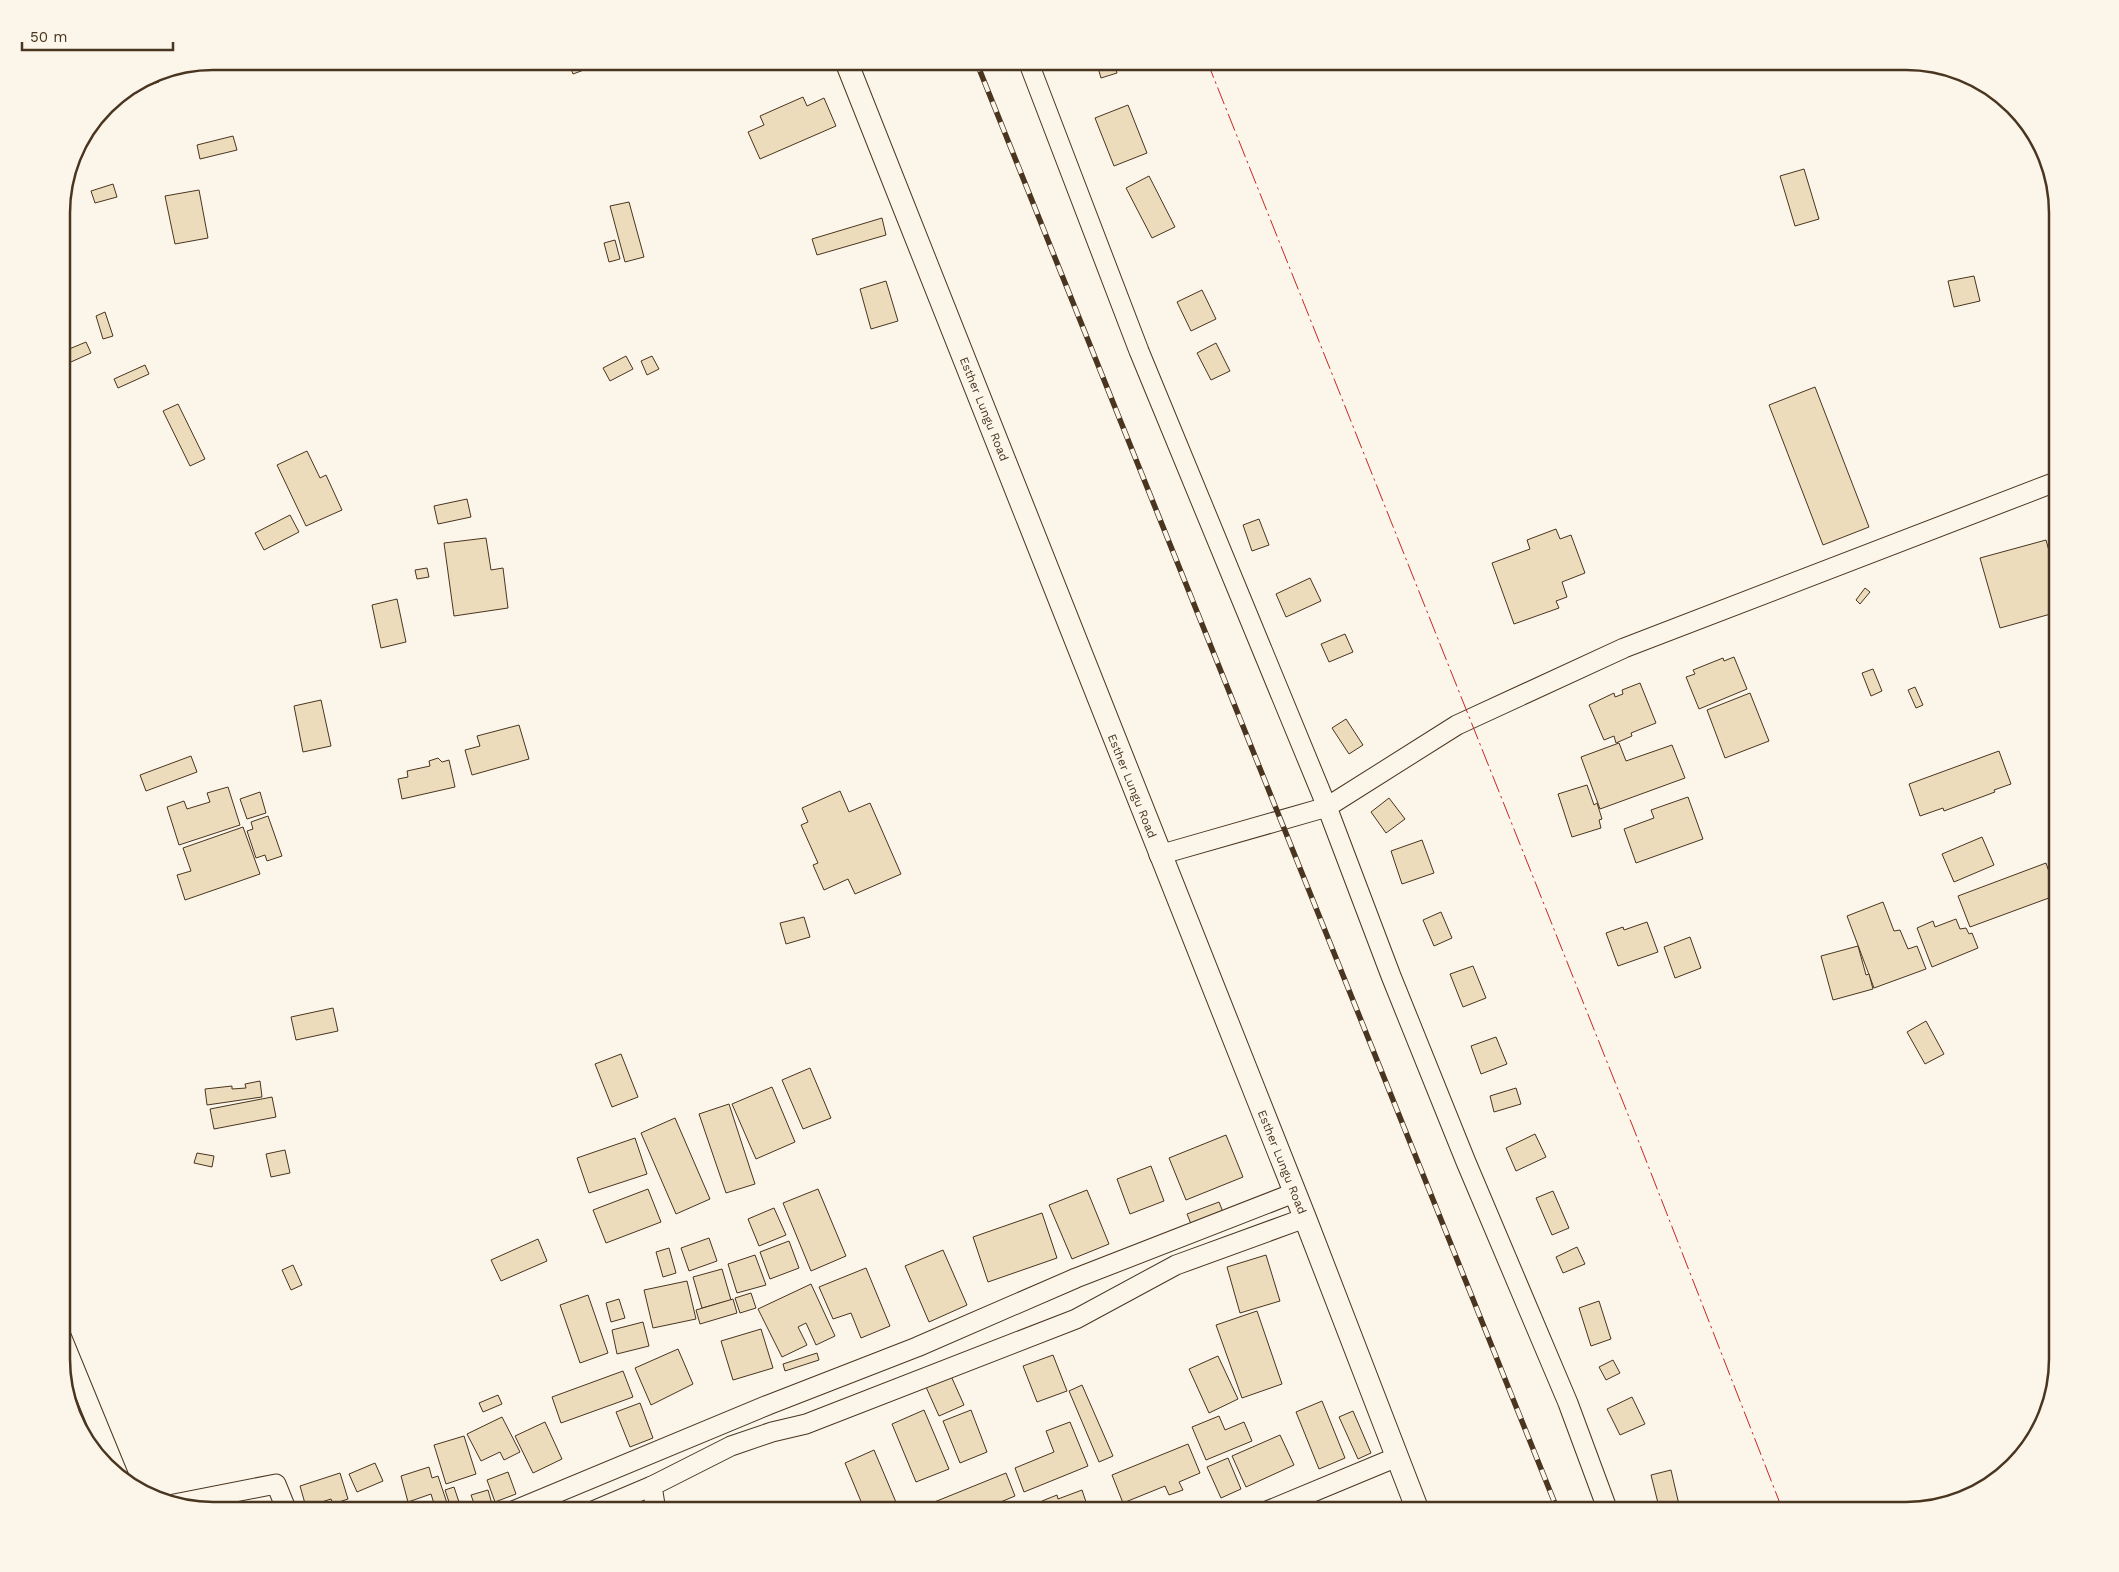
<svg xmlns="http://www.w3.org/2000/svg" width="2119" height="1572" font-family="'Work Sans',sans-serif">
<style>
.building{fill:#ecdcbc;stroke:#4a3520}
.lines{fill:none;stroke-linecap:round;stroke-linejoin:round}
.minor-casing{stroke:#4a3520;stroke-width:21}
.tertiary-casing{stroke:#4a3520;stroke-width:24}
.minor{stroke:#fbf6e9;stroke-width:19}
.tertiary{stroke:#fbf6e9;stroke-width:22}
.rail-casing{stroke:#4a3520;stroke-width:5.5}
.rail{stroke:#fbf6e9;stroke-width:4;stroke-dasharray:11;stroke-linecap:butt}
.power{stroke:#c62828;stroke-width:1;stroke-dasharray:18 4 2.5 4;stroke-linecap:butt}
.labels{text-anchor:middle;stroke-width:4;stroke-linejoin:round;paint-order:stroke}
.street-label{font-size:12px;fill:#4a3520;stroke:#fbf6e9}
.rim{fill:none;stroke:#4a3520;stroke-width:2.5}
</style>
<rect width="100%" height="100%" fill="#fbf6e9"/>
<g class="building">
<path d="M568,61H608L573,74Z"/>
<path d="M1096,61H1113L1117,73L1101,78Z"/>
<path d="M156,73L159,82L143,87L142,82Z"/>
<path d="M803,97L807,106L824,98L836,126L760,159L748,132L764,125L760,116Z"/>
<path d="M1128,105L1147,153L1114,166L1095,118Z"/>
<path d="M233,136L237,150L200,159L197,145Z"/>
<path d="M1804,169L1819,219L1795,226L1780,176Z"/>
<path d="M1149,176L1175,227L1152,238L1126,188Z"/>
<path d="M113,184L117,197L95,203L91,191Z"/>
<path d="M199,190L208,238L175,244L165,196Z"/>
<path d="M629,202L644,257L625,262L610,206Z"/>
<path d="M882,218L886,235L817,255L812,239Z"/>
<path d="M615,240L620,259L609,262L604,243Z"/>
<path d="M1974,276L1980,301L1954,307L1948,281Z"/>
<path d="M886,281L898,321L871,329L860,289Z"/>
<path d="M1202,290L1216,319L1191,331L1177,302Z"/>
<path d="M105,312L113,336L103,339L96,316Z"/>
<path d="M86,342L91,353L62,366V352Z"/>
<path d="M1216,343L1230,371L1211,380L1197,353Z"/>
<path d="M626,356L633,369L610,381L603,368Z"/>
<path d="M652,356L659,369L647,375L641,361Z"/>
<path d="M145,365L149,374L118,388L114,379Z"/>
<path d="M1815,387L1869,527L1823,545L1769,405Z"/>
<path d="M178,404L205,459L190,466L163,411Z"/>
<path d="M307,451L320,478L326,475L342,510L306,526L277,465Z"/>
<path d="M467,499L471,517L438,524L434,506Z"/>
<path d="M290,515L299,532L264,550L255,533Z"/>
<path d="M1259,519L1269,545L1252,551L1243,525Z"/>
<path d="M1556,529L1560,539L1571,535L1585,573L1562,582L1567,597L1556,601L1559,608L1514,624L1492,563L1530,549L1527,540Z"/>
<path d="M486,538L491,570L503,568L508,608L454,616L444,543Z"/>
<path d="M2046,540L2058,583V612L2000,628L1980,558Z"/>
<path d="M427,568L429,577L417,579L415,570Z"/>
<path d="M1310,578L1321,601L1286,617L1276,594Z"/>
<path d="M1865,588L1870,592L1860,604L1856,600Z"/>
<path d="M397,599L406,642L381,648L372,605Z"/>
<path d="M1345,634L1353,652L1329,662L1321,644Z"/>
<path d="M1734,657L1747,689L1699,709L1686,677L1695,674L1693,670L1723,658L1724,661Z"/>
<path d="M1873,669L1882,691L1871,696L1862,673Z"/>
<path d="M1640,683L1656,723L1631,733L1632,736L1616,743L1614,736L1604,740L1589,705L1614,693L1615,697L1623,694L1622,690Z"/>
<path d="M1915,687L1923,705L1916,708L1908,690Z"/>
<path d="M1750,693L1769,741L1725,758L1707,710Z"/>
<path d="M321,700L331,746L303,752L294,706Z"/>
<path d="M1346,719L1363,745L1349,754L1332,728Z"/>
<path d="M519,725L529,759L472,775L465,750L480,746L477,736Z"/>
<path d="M1619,743L1626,761L1672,745L1685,778L1600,809L1581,757Z"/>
<path d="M1999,751L2011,784L1994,790L1995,792L1944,811L1943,808L1920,816L1909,784Z"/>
<path d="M191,756L197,772L146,791L140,775Z"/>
<path d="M438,758L442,762L449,760L455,787L402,799L398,779L408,777L407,771L430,766L429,761Z"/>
<path d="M1587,785L1594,805L1597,803L1602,819L1599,820L1601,828L1572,837L1558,794Z"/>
<path d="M228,787L240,825L179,845L167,807L184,801L187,809L210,802L207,793Z"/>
<path d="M840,791L849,812L870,803L901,874L855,894L848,879L824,890L813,865L818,863L801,825L808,822L802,808Z"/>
<path d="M260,792L266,813L247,819L240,799Z"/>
<path d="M1688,797L1703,839L1636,863L1624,829L1654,818L1651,810Z"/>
<path d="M1389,798L1405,819L1386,833L1371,812Z"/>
<path d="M268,816L282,856L267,861L265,855L256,858L247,831L253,829L251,822Z"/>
<path d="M243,827L260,874L185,900L177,875L191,871L183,848Z"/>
<path d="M1982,837L1994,865L1954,882L1942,854Z"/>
<path d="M1422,840L1434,873L1402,884L1391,851Z"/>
<path d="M2046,863L2057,895L1970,927L1958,896Z"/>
<path d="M1883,902L1894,931L1900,930L1908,949L1917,946L1926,969L1874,988L1847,916Z"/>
<path d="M1441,912L1452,938L1434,946L1423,920Z"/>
<path d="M804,917L810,937L786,944L780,923Z"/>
<path d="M1956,919L1960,929L1966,928L1969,934L1972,933L1978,948L1932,967L1917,928L1933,921L1935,927Z"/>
<path d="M1647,922L1658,952L1618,966L1606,933L1623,927L1624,930Z"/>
<path d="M1690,937L1701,968L1675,978L1664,947Z"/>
<path d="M1858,946L1866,975L1869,974L1873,989L1833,1000L1821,956Z"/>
<path d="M1473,966L1486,998L1463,1007L1450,974Z"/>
<path d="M333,1008L338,1031L296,1040L291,1017Z"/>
<path d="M1926,1021L1944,1054L1925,1064L1907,1032Z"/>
<path d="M1496,1037L1507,1064L1481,1074L1471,1046Z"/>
<path d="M621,1054L638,1097L612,1107L595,1064Z"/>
<path d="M810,1068L831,1118L803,1129L782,1080Z"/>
<path d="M260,1081L262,1097L207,1105L205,1089L232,1086V1089L246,1088L245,1084Z"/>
<path d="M772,1087L795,1142L756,1159L732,1104Z"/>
<path d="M1516,1088L1521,1104L1494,1112L1490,1096Z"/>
<path d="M272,1097L276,1117L214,1129L210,1109Z"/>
<path d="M729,1104L755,1184L726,1193L699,1114Z"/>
<path d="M675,1118L710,1199L676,1214L641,1133Z"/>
<path d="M1535,1134L1546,1157L1516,1171L1506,1148Z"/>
<path d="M1226,1135L1243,1177L1186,1200L1169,1158Z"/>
<path d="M635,1138L647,1174L589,1193L577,1158Z"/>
<path d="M285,1150L290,1173L271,1177L266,1154Z"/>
<path d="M197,1153L214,1156L212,1167L194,1163Z"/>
<path d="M1151,1166L1164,1201L1130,1214L1117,1179Z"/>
<path d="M648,1189L661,1222L606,1243L593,1210Z"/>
<path d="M818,1189L846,1256L811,1271L783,1203Z"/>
<path d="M1087,1190L1109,1244L1072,1259L1049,1205Z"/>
<path d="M1553,1191L1569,1228L1552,1235L1536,1198Z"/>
<path d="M1219,1202L1223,1212L1191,1224L1187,1214Z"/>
<path d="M774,1208L786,1235L759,1246L748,1219Z"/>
<path d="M1042,1213L1057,1258L988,1282L973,1237Z"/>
<path d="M709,1238L717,1261L689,1271L681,1248Z"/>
<path d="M538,1239L547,1261L501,1281L491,1260Z"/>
<path d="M789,1241L799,1268L770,1279L760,1252Z"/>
<path d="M1577,1247L1585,1264L1563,1273L1556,1257Z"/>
<path d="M669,1248L676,1273L663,1277L656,1252Z"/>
<path d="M943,1250L967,1305L929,1322L905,1266Z"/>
<path d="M755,1255L766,1285L737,1293L728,1264Z"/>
<path d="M1266,1255L1280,1301L1240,1313L1227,1267Z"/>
<path d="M293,1265L302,1285L291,1290L282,1270Z"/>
<path d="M866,1268L890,1326L861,1338L851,1313L833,1319L819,1287Z"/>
<path d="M722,1269L731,1300L702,1308L693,1277Z"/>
<path d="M687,1281L696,1319L653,1328L644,1290Z"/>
<path d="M811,1284L835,1336L816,1345L806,1323L798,1327L807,1345L782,1357L758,1309Z"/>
<path d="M751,1293L756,1308L740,1313L735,1298Z"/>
<path d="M588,1295L608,1353L580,1363L560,1305Z"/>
<path d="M619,1299L625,1318L611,1322L606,1303Z"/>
<path d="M733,1299L737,1313L700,1324L696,1310Z"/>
<path d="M1599,1301L1611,1339L1591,1346L1579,1308Z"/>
<path d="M1257,1311L1282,1384L1242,1398L1216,1325Z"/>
<path d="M643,1322L649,1346L617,1354L612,1330Z"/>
<path d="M761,1329L773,1368L733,1380L721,1341Z"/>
<path d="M678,1349L693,1384L651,1405L635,1368Z"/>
<path d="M817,1353L819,1360L785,1371L783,1364Z"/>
<path d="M1053,1355L1067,1391L1037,1402L1023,1366Z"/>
<path d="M1218,1356L1238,1399L1209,1413L1189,1369Z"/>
<path d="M1613,1360L1620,1373L1606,1380L1599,1367Z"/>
<path d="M623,1371L633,1397L561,1423L552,1397Z"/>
<path d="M951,1376L964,1405L939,1416L926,1387Z"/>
<path d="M1082,1385L1113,1456L1099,1462L1069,1391Z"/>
<path d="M498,1395L502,1404L483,1412L479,1403Z"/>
<path d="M1632,1397L1645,1424L1620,1435L1607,1409Z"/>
<path d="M1322,1401L1345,1458L1319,1469L1296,1412Z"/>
<path d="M640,1403L653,1438L630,1447L616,1412Z"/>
<path d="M924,1410L949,1469L916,1482L892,1424Z"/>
<path d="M971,1410L987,1452L960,1463L943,1421Z"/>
<path d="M1353,1411L1371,1453L1358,1459L1339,1417Z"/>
<path d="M1219,1416L1225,1430L1244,1422L1252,1441L1206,1460L1192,1427Z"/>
<path d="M502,1417L520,1452L504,1460L500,1452L481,1461L467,1434Z"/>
<path d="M545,1422L562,1459L533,1473L515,1436Z"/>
<path d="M1070,1422L1088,1466L1024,1492L1015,1468L1054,1452L1046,1431Z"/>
<path d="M88,1432L93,1448L81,1435Z"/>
<path d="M1280,1435L1294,1465L1246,1487L1232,1456Z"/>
<path d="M464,1436L476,1474L446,1484L434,1445Z"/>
<path d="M1188,1444L1200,1473L1179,1482L1183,1490L1169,1495L1165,1486L1123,1503L1112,1475Z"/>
<path d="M874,1450L898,1507L889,1511H865L845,1463Z"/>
<path d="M1228,1458L1241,1489L1221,1498L1207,1467Z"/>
<path d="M375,1463L383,1481L357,1492L349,1474Z"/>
<path d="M429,1467L432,1478L438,1476L448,1506L436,1510L431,1494L408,1502L401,1476Z"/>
<path d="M1671,1470L1680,1509L1660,1511L1651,1475Z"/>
<path d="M508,1472L516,1494L495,1502L487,1480Z"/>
<path d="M340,1473L348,1499L333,1504L331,1499L306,1507L300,1486Z"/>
<path d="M1006,1473L1015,1496L979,1511H929L927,1505Z"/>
<path d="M454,1487L462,1511H452L445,1490Z"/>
<path d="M488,1490L492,1504L476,1509L471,1495Z"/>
<path d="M1082,1490L1089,1511H1045L1042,1501L1057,1495L1058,1499Z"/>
</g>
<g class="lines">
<g class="minor-casing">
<g id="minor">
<path d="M1028,61L1139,351L1327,807L1391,976L1466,1162L1568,1403L1608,1511"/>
<path d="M1159,855L1327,807L1457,725L1624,648L2058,481"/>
<path d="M62,1338L119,1477"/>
<path d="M652,1486L656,1511"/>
<path d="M174,1504L276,1484L287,1511"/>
<path d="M513,1511L768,1405L917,1347L1076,1278L1294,1193"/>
<path d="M593,1511L652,1486L731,1446L772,1432L806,1424L1076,1319L1176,1265L1305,1218"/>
<path d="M1267,1511L1397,1457"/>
</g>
</g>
<g class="tertiary-casing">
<path id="tertiary" d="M846,61L1305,1218L1418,1511"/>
</g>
<use href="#minor" class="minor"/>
<use href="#tertiary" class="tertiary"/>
<g class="rail-casing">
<path id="rail" d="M976,61L1558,1511"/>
</g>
<use href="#rail" class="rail"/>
<path class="power" d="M1207,61L1633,1127L1783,1511"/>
</g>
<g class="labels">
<g class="street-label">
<text transform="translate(984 409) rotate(68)" y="4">Esther Lungu Road</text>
<text transform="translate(1132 786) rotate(68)" y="4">Esther Lungu Road</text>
<text transform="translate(1282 1162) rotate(68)" y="4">Esther Lungu Road</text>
</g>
</g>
<path d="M0 0H2119V1572H0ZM213 70H1906A143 143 0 0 1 2049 213V1359A143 143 0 0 1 1906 1502H213A143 143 0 0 1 70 1359V213A143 143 0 0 1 213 70Z" fill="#fbf6e9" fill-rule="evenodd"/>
<path class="rim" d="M213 70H1906A143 143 0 0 1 2049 213V1359A143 143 0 0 1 1906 1502H213A143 143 0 0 1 70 1359V213A143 143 0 0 1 213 70Z"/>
<path d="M22 42v8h151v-8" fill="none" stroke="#4a3520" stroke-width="2.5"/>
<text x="30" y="42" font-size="15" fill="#4a3520" stroke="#fbf6e9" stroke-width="4" paint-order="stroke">50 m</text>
</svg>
